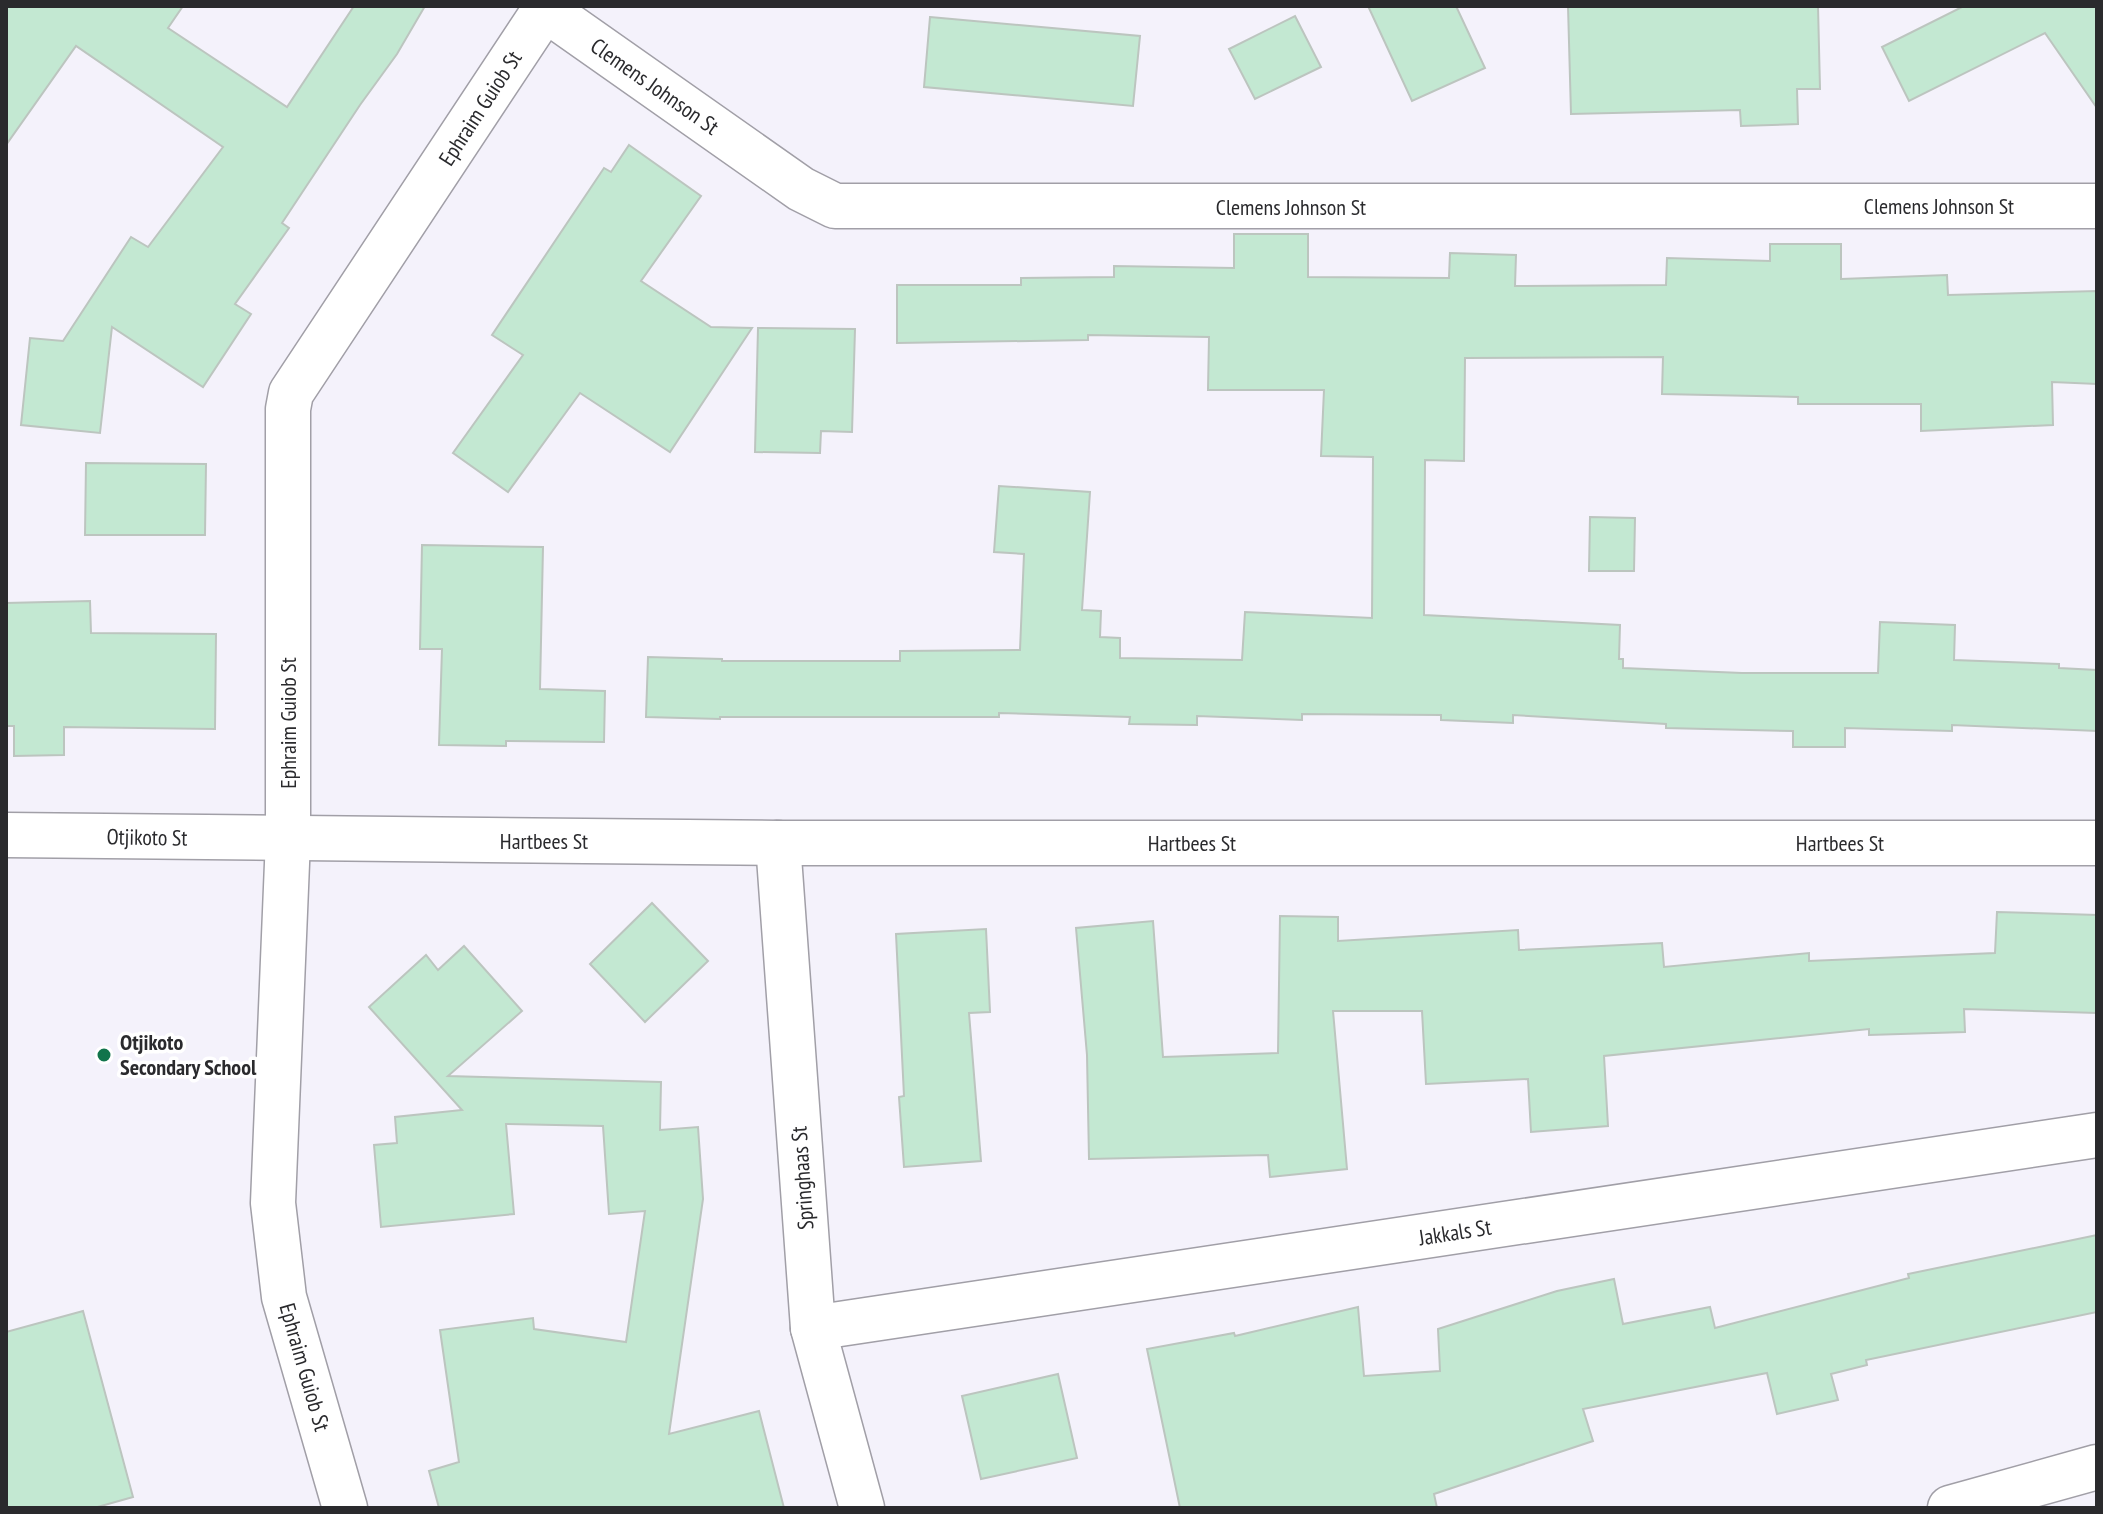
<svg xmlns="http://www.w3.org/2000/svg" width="2103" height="1514" font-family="'PT Sans Narrow',sans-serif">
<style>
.building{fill:#c3e8d2;stroke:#bcc5bf;stroke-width:2}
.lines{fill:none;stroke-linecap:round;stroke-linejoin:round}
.minor-casing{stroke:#a19fa7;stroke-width:47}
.minor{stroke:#fff;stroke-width:44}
.poi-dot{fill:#11744b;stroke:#fff;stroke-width:3}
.labels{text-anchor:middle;stroke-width:7;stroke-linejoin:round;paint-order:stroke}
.street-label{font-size:22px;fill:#2a2a2d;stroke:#fff}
.poi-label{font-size:22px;font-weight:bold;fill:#2a2a2d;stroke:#fff;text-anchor:start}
</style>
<rect width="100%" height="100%" fill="#f4f2fb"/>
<g class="building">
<path d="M6,6H183L168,28L287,107L354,6H425L397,54L360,105L282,223L289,228L235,304L251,314L203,387L112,327L100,433L21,425L30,338L63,341L131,237L148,247L223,147L76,46L6,145Z"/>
<path d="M1368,6H1456L1485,68L1412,101Z"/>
<path d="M1568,6H1818L1820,89H1797L1798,124L1741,126L1740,110L1571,114Z"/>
<path d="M1964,6H2097V108L2045,33L1909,101L1882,47Z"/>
<path d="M1295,16L1321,67L1255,99L1229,49Z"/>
<path d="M930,17L1140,36L1133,106L924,87Z"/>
<path d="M629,145L701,196L641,281L711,327L752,328L670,452L580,393L508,492L453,453L523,355L492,335L604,168L611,172Z"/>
<path d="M1234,234H1308V277L1449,278L1450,253L1516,255L1515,286L1666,285L1667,258L1770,261V244H1841V279L1947,275L1948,295L2097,291V384L2052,382L2053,425L1921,431V404H1798V397L1662,394L1663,357L1465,358L1464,461L1425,460L1424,615L1620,625L1619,659H1623V668L1742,673H1878L1880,622L1955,625L1954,660L2059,664V668L2097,670V731L1952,725V731L1845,728V747H1793V731L1666,728V724L1513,715V723L1441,720V715L1302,714V720L1197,716V725L1129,724L1130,717L999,713V717H720V719L646,717L648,657L722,659V661H900V651L1020,650L1024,554L994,552L999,486L1090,492L1082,610L1101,611L1100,637L1120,638V658L1242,660L1245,612L1372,618L1373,457L1321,456L1324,390H1208L1209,337L1088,335V340L897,343V285H1021V278L1114,277V266L1234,268Z"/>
<path d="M758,328L855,329L852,432L821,431L820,453L755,452Z"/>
<path d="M86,463L206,464L205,535H85Z"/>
<path d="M1590,517L1635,518L1634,571H1589Z"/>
<path d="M422,545L543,547L540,689L605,691L604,742L506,741V746L439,745L442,649H420Z"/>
<path d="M90,601L91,633L216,634L215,729L64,727V755L14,756V726H6V603Z"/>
<path d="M652,903L708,961L645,1022L590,964Z"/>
<path d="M1997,912L2097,915V1013L1964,1009L1965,1032L1869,1035V1029L1604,1056L1608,1126L1531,1132L1528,1079L1426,1084L1422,1011H1333L1347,1169L1270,1177L1268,1155L1089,1159L1087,1055L1076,928L1153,921L1163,1057L1278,1053L1280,916L1338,917V941L1518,930L1519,950L1662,943L1664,967L1809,953V961L1995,953Z"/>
<path d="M986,929L990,1012L969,1013L981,1161L904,1167L899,1097L904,1096L896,934Z"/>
<path d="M464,946L522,1011L448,1076L661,1082L660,1130L698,1127L703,1199L669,1434L759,1411L784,1508H439L429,1471L459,1462L440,1330L533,1318L534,1329L626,1342L645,1211L609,1214L603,1126L506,1124L514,1214L381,1227L374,1145L397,1143L395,1117L462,1110L369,1007L426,955L438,970Z"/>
<path d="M2097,1235V1312L1866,1360L1867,1365L1831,1374L1838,1400L1777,1414L1767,1373L1583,1409L1593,1441L1434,1494L1437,1508H1180L1147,1349L1234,1333L1235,1336L1358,1307L1364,1376L1440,1371L1438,1329L1557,1291L1614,1279L1623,1324L1710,1307L1715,1328L1909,1278L1908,1274Z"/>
<path d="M83,1311L133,1497L94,1508H6V1332Z"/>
<path d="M1058,1374L1077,1458L981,1479L962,1396Z"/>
</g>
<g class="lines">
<g class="minor-casing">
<g id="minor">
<path d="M545,9L801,189L835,206H2097"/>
<path d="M6,835L778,843H2097"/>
<path d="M778,843L813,1328L862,1508"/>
<path d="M813,1328L2097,1135"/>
<path d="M345,1508L284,1297L273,1203L288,839V409L291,393L547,6"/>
<path d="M1950,1508L2097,1467"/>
</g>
</g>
<use href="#minor" class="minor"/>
</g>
<circle class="poi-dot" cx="104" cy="1055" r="8"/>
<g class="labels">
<g class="street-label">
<text transform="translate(655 86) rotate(35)" y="8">Clemens Johnson St</text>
<text transform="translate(480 108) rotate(-57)" y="8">Ephraim Guiob St</text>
<text x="1939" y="214">Clemens Johnson St</text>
<text x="1291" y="215">Clemens Johnson St</text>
<text transform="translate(288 723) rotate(-90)" y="8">Ephraim Guiob St</text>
<text transform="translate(147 837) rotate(1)" y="8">Otjikoto St</text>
<text x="544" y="849">Hartbees St</text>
<text x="1192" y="851">Hartbees St</text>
<text x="1840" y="851">Hartbees St</text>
<text transform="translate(802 1178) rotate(-94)" y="8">Springhaas St</text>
<text transform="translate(1455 1232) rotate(-9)" y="8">Jakkals St</text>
<text transform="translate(305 1367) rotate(74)" y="8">Ephraim Guiob St</text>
</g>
<g class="poi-label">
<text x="120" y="1050">Otjikoto<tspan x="120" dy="25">Secondary School</tspan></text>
</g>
</g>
<rect width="2103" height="1514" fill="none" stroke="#2a2a2d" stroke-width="16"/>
</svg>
